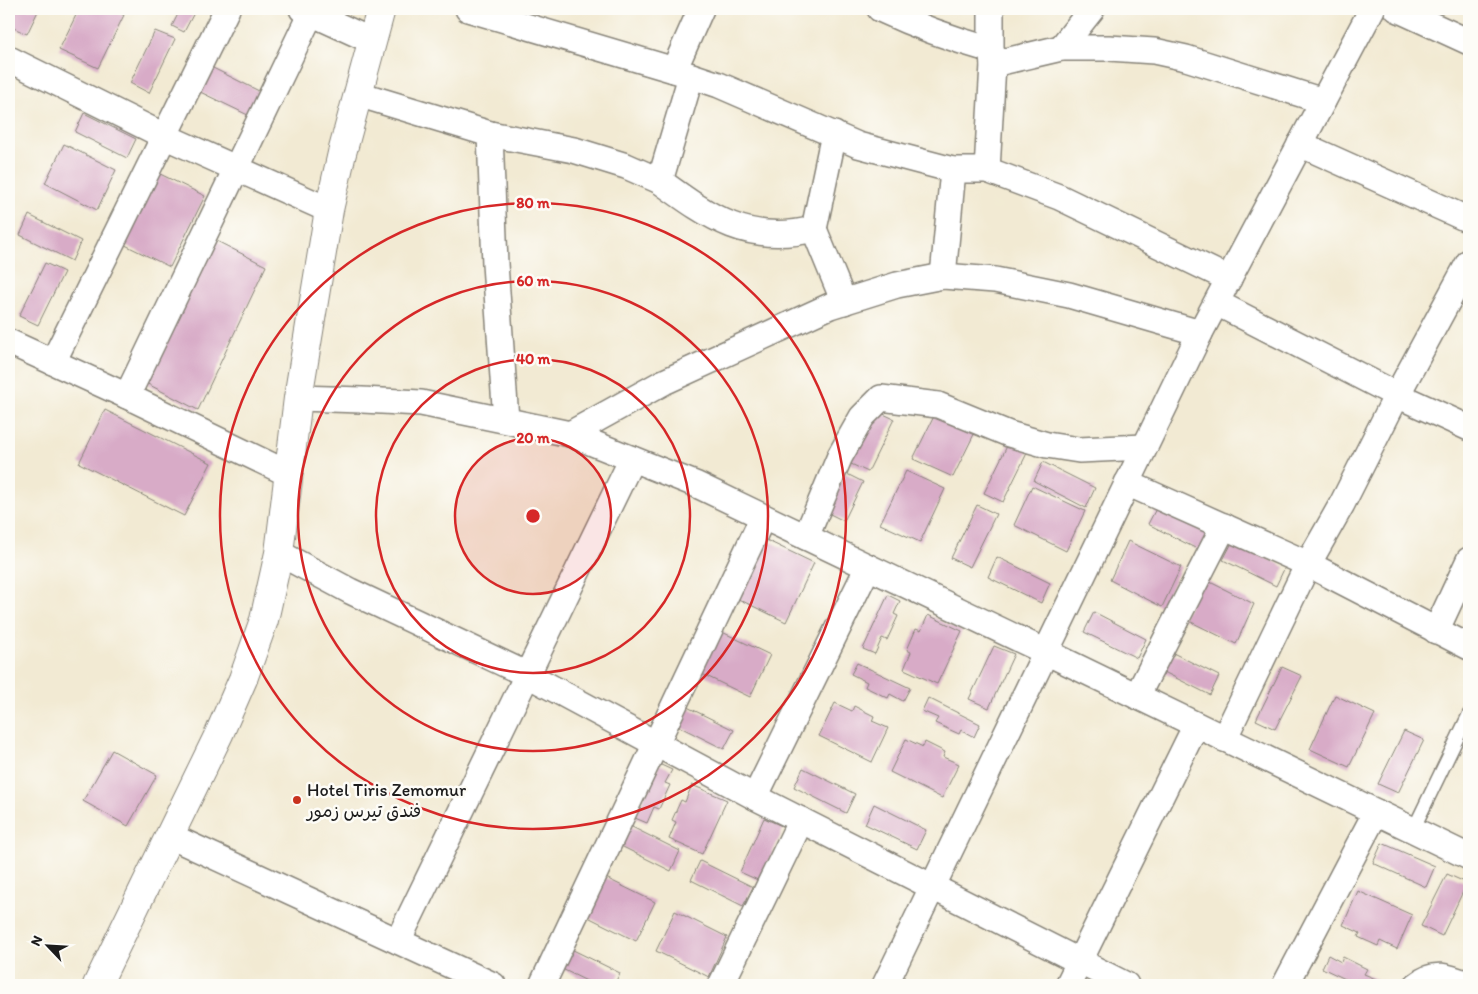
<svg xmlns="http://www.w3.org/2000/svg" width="1478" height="994" font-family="Itim,'Playpen Sans Arabic',sans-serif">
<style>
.building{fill:#d8abc7}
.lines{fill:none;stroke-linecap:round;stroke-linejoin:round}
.lane-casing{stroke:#878378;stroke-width:15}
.street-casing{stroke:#878378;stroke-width:28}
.highway-casing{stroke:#878378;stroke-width:30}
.lane{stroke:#fff;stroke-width:12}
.street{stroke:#fff;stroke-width:25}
.highway{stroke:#fff;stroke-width:28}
.ring{fill:none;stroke:#d62828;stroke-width:2.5}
.poi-dot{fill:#c8321e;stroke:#fdfcf7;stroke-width:2}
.labels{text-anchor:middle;stroke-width:5;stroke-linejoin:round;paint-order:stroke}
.poi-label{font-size:18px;fill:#1c1c1c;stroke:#fdfcf7;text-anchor:start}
.centre{fill:#d62828;stroke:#fdfcf7;stroke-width:2.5}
.ring-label{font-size:15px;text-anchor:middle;font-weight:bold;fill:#d62828;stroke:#fdfcf7;stroke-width:5;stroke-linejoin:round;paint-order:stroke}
</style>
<rect width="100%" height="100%" fill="#fdfcf7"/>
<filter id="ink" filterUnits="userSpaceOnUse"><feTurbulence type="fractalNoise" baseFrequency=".02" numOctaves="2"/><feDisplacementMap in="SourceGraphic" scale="10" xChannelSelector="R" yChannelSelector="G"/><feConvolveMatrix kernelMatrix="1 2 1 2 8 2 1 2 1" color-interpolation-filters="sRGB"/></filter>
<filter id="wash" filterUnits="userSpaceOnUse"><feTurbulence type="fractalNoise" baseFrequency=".0096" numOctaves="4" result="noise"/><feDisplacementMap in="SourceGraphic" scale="20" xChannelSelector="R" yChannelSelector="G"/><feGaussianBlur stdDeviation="1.12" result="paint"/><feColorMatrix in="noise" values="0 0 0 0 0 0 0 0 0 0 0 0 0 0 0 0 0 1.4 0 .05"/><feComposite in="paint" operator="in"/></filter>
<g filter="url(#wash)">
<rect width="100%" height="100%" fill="#f2ead3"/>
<g id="blocks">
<g class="building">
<path d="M15,9H39L27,34L9,26Z"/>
<path d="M79,9H111L124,15L98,68L59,50Z"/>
<path d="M172,9H196L184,32L172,26L179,12Z"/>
<path d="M155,31L175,39L149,93L130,83Z"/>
<path d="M207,65L263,93L252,117L194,89Z"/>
<path d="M84,113L136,139L127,158L75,132Z"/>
<path d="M64,144L116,170L97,210L45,183Z"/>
<path d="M152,170L205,196L170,267L117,241Z"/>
<path d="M29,215L81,241L72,261L20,235Z"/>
<path d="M207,236L266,266L198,410L138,379Z"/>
<path d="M45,263L64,272L38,325L19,316Z"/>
<path d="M939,406L979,424L953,477L913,459Z"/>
<path d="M105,410L211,463L184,516L79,463Z"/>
<path d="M875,410L894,419L868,472L849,463Z"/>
<path d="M1010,440L1029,449L1003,502L984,493Z"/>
<path d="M1043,462L1095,488L1086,508L1034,481Z"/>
<path d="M906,471L945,489L920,542L880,524Z"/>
<path d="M845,473L863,482L844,521L826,512Z"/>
<path d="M1032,486L1085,511L1066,551L1014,525Z"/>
<path d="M977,505L996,514L970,567L951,558Z"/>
<path d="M1158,505L1210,531L1201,551L1148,524Z"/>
<path d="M762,538L814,563L786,622L734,597Z"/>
<path d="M1128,541L1181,567L1162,607L1110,580Z"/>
<path d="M1233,541L1285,567L1276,586L1223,560Z"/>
<path d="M997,557L1050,583L1041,603L988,577Z"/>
<path d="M1202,578L1254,604L1236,644L1183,618Z"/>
<path d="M888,595L900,601L894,614L898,616L887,640L882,638L875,654L863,649Z"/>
<path d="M1094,612L1146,639L1137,658L1084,632Z"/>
<path d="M928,615L962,631L937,684L904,669L911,652L907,650L916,629L921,631Z"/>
<path d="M718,630L770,655L750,697L698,672Z"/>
<path d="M994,646L1014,654L989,708L969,699Z"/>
<path d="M1167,650L1219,676L1210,695L1158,669Z"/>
<path d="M857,663L910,688L903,701L890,694L888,698L865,687L867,682L851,674Z"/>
<path d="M1282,667L1302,676L1275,729L1256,720Z"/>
<path d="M1335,695L1375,714L1349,767L1310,749Z"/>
<path d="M928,698L980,724L974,737L961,730L959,734L935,723L938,718L922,711Z"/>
<path d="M835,703L852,711L854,706L874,716L872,721L888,728L872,762L819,736Z"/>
<path d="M681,704L734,730L724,749L672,723Z"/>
<path d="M1404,731L1424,740L1398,793L1378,784Z"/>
<path d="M906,739L923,747L925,742L945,752L943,757L959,764L942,798L890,772Z"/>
<path d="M112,750L157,775L128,826L83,801Z"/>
<path d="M659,764L672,770L665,783L670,785L659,809L654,807L647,823L635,818Z"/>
<path d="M803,768L855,794L846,813L794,787Z"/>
<path d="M692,785L727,800L702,854L669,839L676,822L672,820L681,800L685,802Z"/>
<path d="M874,804L926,830L917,849L865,824Z"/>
<path d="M764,818L784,827L760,881L740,872Z"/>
<path d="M628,825L680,851L671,871L619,845Z"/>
<path d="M1382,843L1435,866L1426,887L1373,863Z"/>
<path d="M700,861L753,887L743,906L691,880Z"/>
<path d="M1447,874L1467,883L1442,936L1421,926Z"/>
<path d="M602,876L655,902L636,941L584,915Z"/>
<path d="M1358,891L1412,915L1397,949L1380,941L1378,946L1358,937L1360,933L1343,925Z"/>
<path d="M675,911L727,937L709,977L656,951Z"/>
<path d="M567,947L620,973L614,985H595L558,967Z"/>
<path d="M1328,955L1341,962L1343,957L1367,969L1364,974L1381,981L1379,985H1358L1322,968Z"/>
</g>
</g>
</g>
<g filter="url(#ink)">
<use href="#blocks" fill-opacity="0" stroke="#878378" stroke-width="1"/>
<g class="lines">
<g class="lane-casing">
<path id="lane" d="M1413,830L1469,714"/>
</g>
<g class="street-casing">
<g id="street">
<path d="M302,9L372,41"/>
<path d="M468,9L674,70L719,85L858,145L953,170H987L1059,197L1229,279"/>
<path d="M880,9C916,26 952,39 991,50"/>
<path d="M1397,9L1469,42"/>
<path d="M1061,48L1092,9"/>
<path d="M9,59L164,136L329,210"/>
<path d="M993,64L1061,48H1109L1154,51L1186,58L1323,101"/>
<path d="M674,70L701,9"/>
<path d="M358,94L490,134L574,150L626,166L660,181L691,76"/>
<path d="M490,134L495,264L506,420"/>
<path d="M1300,144L1469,220"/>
<path d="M987,170L993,64L991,50V9"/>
<path d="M660,181C711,218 748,245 814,229L844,302"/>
<path d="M814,229L834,134"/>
<path d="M943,276L953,170"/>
<path d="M1217,303L1397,395L1469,428"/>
<path d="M9,342L127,396L289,474"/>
<path d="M53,362L227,9"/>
<path d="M127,396L311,13"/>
<path d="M298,398L362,400L421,403L570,434L695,484L1046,652L1469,857"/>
<path d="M570,434L664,382L830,306L897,285L943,276L995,280L1069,295L1200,333"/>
<path d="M1127,483L1308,564L1469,647"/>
<path d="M806,537L840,456L862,417L881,398L938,405L1009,434L1047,445L1079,450L1144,447"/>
<path d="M279,553L350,591L528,675L755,797L1126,985"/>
<path d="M1436,631L1469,560"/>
<path d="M1137,696L1224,526"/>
<path d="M1224,739L1308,564L1342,504L1397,395L1469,262"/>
<path d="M755,797L868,567"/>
<path d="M170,836L493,985"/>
<path d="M398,941L632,459"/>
<path d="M542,985L763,517"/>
<path d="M721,985L801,820"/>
<path d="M885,985L1200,333L1372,9"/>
<path d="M1068,985L1196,725"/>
<path d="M1285,985L1376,812"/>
<path d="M1417,985C1435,970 1450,977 1469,985"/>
</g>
</g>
<g class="highway-casing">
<path id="highway" d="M97,985L219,734L243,679L264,620L279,553L298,398L329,210L342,153L381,9"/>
</g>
<use href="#lane" class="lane"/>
<use href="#street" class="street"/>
<use href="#highway" class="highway"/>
</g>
</g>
<circle cx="533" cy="516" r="78" fill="#d62828" fill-opacity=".12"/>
<g class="ring">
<circle cx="533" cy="516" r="78"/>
<circle cx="533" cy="516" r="157"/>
<circle cx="533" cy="516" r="235"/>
<circle cx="533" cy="516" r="313"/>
</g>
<circle class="poi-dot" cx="297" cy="800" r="5"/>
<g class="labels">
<g class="poi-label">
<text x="307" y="796">Hotel Tiris Zemomur<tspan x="307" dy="21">فندق تيرس زمور</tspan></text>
</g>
</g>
<circle cx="533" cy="516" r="8" class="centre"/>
<g class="ring-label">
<text x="533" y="208">80 m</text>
<text x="533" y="286">60 m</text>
<text x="533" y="364">40 m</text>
<text x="533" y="443">20 m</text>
</g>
<rect width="1478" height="994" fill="none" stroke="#fdfcf7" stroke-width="30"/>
<g transform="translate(48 946) rotate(295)" stroke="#fdfcf7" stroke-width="4" paint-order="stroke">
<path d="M0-4L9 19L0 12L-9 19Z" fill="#1c1c1c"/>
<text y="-8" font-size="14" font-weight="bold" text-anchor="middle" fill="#1c1c1c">N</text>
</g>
</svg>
